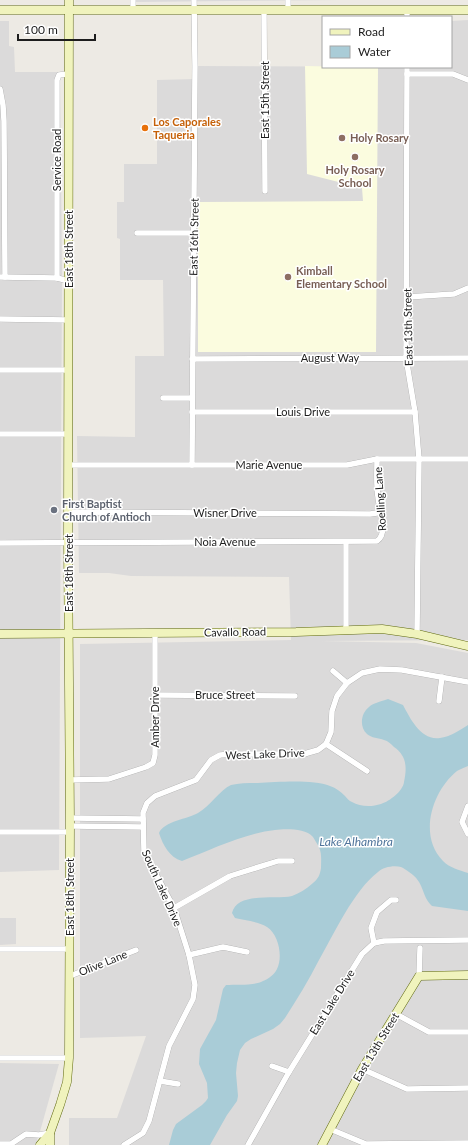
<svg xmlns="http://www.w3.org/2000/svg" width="468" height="1145" font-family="Lato,sans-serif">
<rect width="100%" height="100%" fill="#edeae4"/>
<!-- residential -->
<g fill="#dbdada">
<polygon points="133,0 340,0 133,2"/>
<polygon points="468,20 468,640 321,641 416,643 468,653 468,1145 69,1145 69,1118 117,1118 146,1036 80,1038 80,644 291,640 289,577 131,576 109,573 79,573 77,436 135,437 135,356 164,356 163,280 120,280 120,239 117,238 117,202 124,202 124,164 157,164 157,80 195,79 195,66 451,67 451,21"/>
<polygon points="0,21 9,21 9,46 14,47 15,72 60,72 62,275 59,870 0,872"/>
<polygon points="0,918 16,918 16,944 0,945"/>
<polygon points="0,1063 59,1064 39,1135 35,1145 0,1145"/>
</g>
<!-- education -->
<polygon fill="#fbfcdf" points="305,66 378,67 376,352 198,352 198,202 363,201 362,188 307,174"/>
<!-- water -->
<path fill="#a9ccd7" d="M388 699 403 705C410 718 421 741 440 738 450 737 460 730 468 725V766C464 768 460 769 457 771 432 791 418 836 443 861 450 868 459 870 468 873V911L432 906C421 896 425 882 409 872 406 870 404 868 401 867 394 865 383 867 378 872 354 890 334 934 319 960 309 980 297 999 285 1018L280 1024 273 1029 251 1039 245 1043 240 1050 237 1063 236 1073 238 1096 237 1101 227 1115 210 1145H169L173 1130 176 1124 202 1105 206 1101 208 1098 207 1083 199 1064 200 1049 216 1020 223 989 226 985C236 984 254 986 263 981 268 979 274 975 277 969 283 957 279 935 267 927 260 922 244 920 235 918L232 913C237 891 276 900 292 896 300 893 306 889 313 883 318 879 320 875 321 868 321 861 322 854 319 847 317 844 315 840 313 837 305 828 285 829 275 830 245 833 210 850 182 861 169 857 163 845 159 833 164 821 188 819 198 813 210 806 220 790 231 785 239 783 249 783 258 783 277 782 313 779 330 786 336 788 341 792 345 796 347 798 349 801 352 802 360 807 372 807 381 804 390 801 403 791 404 782 407 768 407 756 394 747 391 744 388 741 384 740 379 738 371 738 367 734 359 727 361 713 369 707 373 703 383 701 388 699Z"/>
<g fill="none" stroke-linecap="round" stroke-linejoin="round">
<!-- street casing -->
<g stroke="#a1a1a1" stroke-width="6">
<g id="street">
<polyline points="133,0 133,10"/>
<polyline points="288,0 288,10"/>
<polyline points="264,10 265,191"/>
<polyline points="407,17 407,11"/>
<polyline points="407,67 406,358 415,412 419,459 417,634"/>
<polyline points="407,74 453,74 468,80"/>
<polyline points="0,89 3,105 4,121 5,277"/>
<polyline points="137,233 194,233"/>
<polyline points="0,277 57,278 69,281"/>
<polyline points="57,278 57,80 59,75 68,74"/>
<polyline points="407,297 454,294 468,288"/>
<polyline points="0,319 69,320"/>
<polyline points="192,359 468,358"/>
<polyline points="0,370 69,370"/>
<polyline points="163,398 192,398"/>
<polyline points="192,412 415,412"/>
<polyline points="0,434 69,434"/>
<polyline points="69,465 347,465 377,459 468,459"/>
<polyline points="192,465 195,66 194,0"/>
<polyline points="68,512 370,514 377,513 381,511"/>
<polyline points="346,542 346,630"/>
<path d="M0 543 377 541C389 533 379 509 378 497 376 485 377 472 377 459"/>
<polyline points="333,671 347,683"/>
<polyline points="155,695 295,696"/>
<polyline points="439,701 442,677"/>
<polyline points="326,744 367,771"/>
<polyline points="69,780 109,779 146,767 153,763 155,755 155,633"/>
<polyline points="468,806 462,822 468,834"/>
<polyline points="70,818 143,819"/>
<polyline points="70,826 143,827"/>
<polyline points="0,832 70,832"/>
<polyline points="174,908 230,876 278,861 292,861"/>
<polyline points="374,943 371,928 377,912 391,900 396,900"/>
<polyline points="0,949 70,949"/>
<polyline points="189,955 223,947 247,952"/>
<polyline points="70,976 136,950"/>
<polyline points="419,976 420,948"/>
<polyline points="396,1014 429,1032 468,1032"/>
<polyline points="0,1058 69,1058"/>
<polyline points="272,1066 289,1072"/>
<polyline points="362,1069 407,1089 468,1088"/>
<polyline points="160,1081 178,1084"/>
<polyline points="330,1129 366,1144 468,1143"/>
<polyline points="0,1144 11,1144 26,1134 39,1135 50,1133"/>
<polyline points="124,1145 143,1133 149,1121 169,1046 193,999 195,985 189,955 174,908 144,852 143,813 147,803 155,796 196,780 211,760 220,755 232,754 304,754 318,750 326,744 331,732 332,711 337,696 347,683 362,673 380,669 402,670 468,682"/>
<polyline points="248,1145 289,1072 362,954 374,943 384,941 468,940"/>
</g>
</g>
<!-- secondary casing -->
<g stroke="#5f690f" stroke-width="9">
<g id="secondary">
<polyline points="0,10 468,10"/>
<polyline points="0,634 296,632 382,629 417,634 468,646"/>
<polyline points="40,1145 50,1133"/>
<polyline points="50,1145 50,1133 60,1105 67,1082 69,1058 70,823 68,542 69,0"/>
<polyline points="322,1145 362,1069 419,976 468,975"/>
</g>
</g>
<!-- street -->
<use href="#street" stroke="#fff" stroke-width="5.5"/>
<!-- secondary -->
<use href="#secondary" stroke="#f0f3bd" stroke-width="8"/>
</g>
<!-- markers -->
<circle fill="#e8710a" stroke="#fff" stroke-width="1.5" cx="145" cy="128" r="4"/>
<g fill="#8d6e63" stroke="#fff" stroke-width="1.5">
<circle cx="342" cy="138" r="4"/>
<circle cx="355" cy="157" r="4"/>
<circle cx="288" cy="277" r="4"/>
</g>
<circle fill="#6b7280" stroke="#fff" stroke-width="1.5" cx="54" cy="510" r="4"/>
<g text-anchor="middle" stroke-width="3" stroke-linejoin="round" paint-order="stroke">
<!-- street labels -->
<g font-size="11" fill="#1d1d1d" stroke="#fff">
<text transform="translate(265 100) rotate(-90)" y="4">East 15th Street</text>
<text transform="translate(57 160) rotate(-90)" y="4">Service Road</text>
<text transform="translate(194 237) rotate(-89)" y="4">East 16th Street</text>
<text transform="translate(69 249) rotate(-90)" y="4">East 18th Street</text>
<text transform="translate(408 327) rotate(-91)" y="4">East 13th Street</text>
<text x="330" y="362">August Way</text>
<text x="303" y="416">Louis Drive</text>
<text x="269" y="469">Marie Avenue</text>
<text transform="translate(380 499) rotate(-94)" y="4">Roelling Lane</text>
<text x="225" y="517">Wisner Drive</text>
<text x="225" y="546">Noia Avenue</text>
<text transform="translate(69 573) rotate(-90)" y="4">East 18th Street</text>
<text transform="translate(235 632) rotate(-1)" y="4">Cavallo Road</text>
<text x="225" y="699">Bruce Street</text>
<text transform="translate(155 717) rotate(-90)" y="4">Amber Drive</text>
<text transform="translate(265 754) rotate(-2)" y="4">West Lake Drive</text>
<text transform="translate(162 888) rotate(66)" y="4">South Lake Drive</text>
<text transform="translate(70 897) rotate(-90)" y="4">East 18th Street</text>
<text transform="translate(103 963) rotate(-22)" y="4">Olive Lane</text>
<text transform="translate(332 1002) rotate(-58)" y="4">East Lake Drive</text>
<text transform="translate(376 1047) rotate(-59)" y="4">East 13th Street</text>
</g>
<!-- food labels -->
<g font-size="11" font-weight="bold" fill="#c56008" stroke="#fff" text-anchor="start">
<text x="153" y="126">Los Caporales<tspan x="153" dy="13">Taqueria</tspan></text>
</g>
<!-- education labels -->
<g font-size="11" font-weight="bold" fill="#785e54" stroke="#fff" text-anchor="start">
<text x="350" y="142">Holy Rosary</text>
<text x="355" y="174" text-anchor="middle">Holy Rosary<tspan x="355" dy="13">School</tspan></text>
<text x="296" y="275">Kimball<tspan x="296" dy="13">Elementary School</tspan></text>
</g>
<!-- worship labels -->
<g font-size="11" font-weight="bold" fill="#5b616d" stroke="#fff" text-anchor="start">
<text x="62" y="508">First Baptist<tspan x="62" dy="13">Church of Antioch</tspan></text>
</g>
<!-- water labels -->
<g font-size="12" font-style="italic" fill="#50759c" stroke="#fff">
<text x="356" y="846">Lake Alhambra</text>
</g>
</g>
<!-- legend -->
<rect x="322" y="16" width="130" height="52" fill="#ffffff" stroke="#a5a5a5"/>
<rect x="330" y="29" width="20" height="6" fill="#f0f3bd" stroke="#a5a5a5"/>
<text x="358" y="36" font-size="12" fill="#1d1d1d">Road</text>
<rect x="330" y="46" width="20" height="12" fill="#a9ccd7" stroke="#a5a5a5"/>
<text x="358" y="56" font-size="12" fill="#1d1d1d">Water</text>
<!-- scale -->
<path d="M18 34v6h77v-6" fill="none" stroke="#1d1d1d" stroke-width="2"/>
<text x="24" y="34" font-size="12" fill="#1d1d1d" stroke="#ffffff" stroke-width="3" paint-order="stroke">100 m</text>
</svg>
